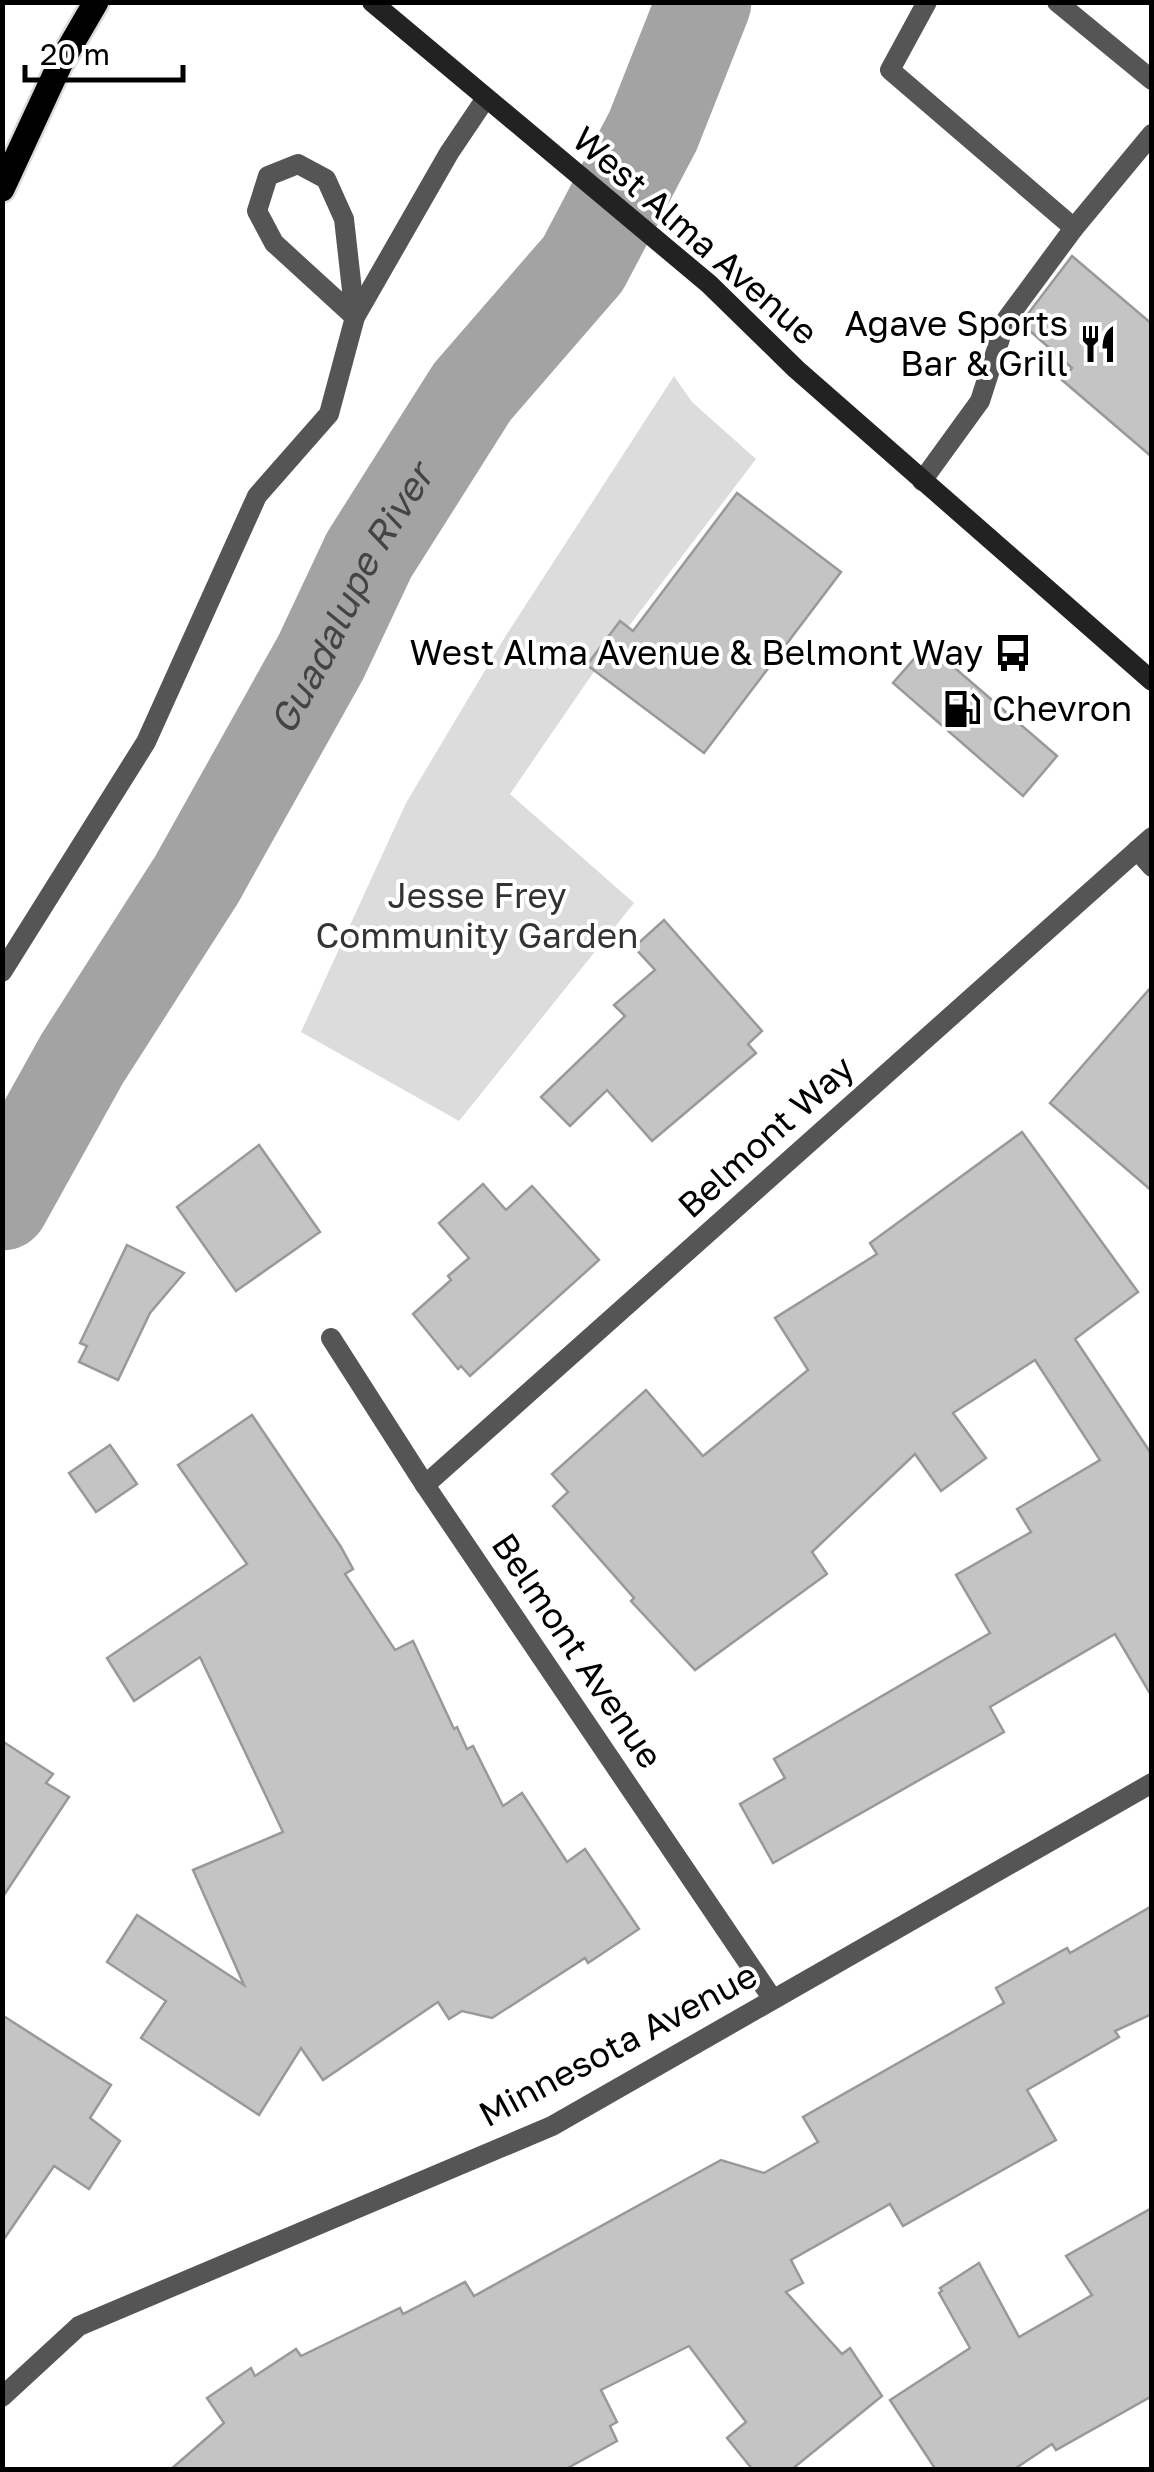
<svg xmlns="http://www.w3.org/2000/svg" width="1154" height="2472" font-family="'Golos Text',sans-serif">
<rect width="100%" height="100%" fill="#fff"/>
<!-- green -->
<polygon fill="#dcdcdc" points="674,376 692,402 756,459 591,676 510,794 634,903 459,1121 301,1032 406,803 505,637"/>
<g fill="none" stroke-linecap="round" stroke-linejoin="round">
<!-- river -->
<path stroke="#a3a3a3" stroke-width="95" id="s1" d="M2 1203 82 1059 197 879 321 657 369 555 472 392 583 264 653 131 704 2"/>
</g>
<!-- building -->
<g fill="#c4c4c4" stroke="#999" stroke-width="2.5">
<polygon points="1072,256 1152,324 1152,457 1062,380 1072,368 1021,323"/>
<polygon points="737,493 841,572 704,753 587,665 620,621 633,631"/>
<polygon points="927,644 1057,756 1023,796 893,683"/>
<polygon points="664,920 762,1031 748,1044 756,1053 652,1141 607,1090 570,1126 541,1097 625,1016 614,1005 655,970 634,947"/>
<polygon points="1152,986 1152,1191 1050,1103"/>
<polygon points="1022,1132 1138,1292 1075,1339 1152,1455 1152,1697 1115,1634 990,1707 1004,1732 773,1863 740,1804 785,1778 774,1759 990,1633 956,1575 1031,1532 1017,1509 1100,1460 1035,1360 953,1413 986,1458 941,1491 915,1454 812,1552 827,1574 695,1670 631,1601 634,1598 553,1506 568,1492 552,1474 646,1390 703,1456 808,1370 775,1318 877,1254 870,1243"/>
<polygon points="259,1145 320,1232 236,1291 177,1207"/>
<polygon points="483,1184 506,1210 532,1186 599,1260 470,1376 461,1366 458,1369 413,1314 451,1280 448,1276 469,1258 439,1223"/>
<polygon points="127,1245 184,1273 150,1313 118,1380 79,1362 87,1346 80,1343"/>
<polygon points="252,1415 341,1547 353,1569 345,1574 395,1650 413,1641 454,1729 457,1727 467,1749 473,1746 503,1806 522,1793 567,1862 585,1849 639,1929 588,1963 585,1958 492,2018 462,2011 449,2019 438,2002 323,2080 301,2048 259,2115 141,2038 166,2001 107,1962 137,1915 244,1985 193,1870 283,1832 200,1657 134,1701 107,1658 247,1564 178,1465"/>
<polygon points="110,1445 137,1484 96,1512 69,1473"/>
<polygon points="2,1741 53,1774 46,1783 69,1797 2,1898"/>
<polygon points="1152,1906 1152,2014 1115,2031 1119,2037 1027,2090 1056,2140 903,2226 890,2204 791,2260 803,2283 786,2292 842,2354 850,2348 882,2396 791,2470 753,2470 727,2438 746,2422 689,2346 601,2390 617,2422 610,2426 617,2441 564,2470 170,2470 224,2423 207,2398 251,2368 255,2376 296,2349 301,2356 400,2308 403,2314 465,2282 474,2296 721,2160 764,2173 818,2142 803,2117 1004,2003 996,1988 1067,1948 1070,1953"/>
<polygon points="2,2015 111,2085 90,2118 120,2141 89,2189 54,2166 2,2242"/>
<polygon points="1152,2208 1152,2396 1056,2450 1052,2444 1013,2470 936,2470 890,2400 970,2348 939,2293 942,2291 940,2288 979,2263 1019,2337 1092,2295 1066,2256"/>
</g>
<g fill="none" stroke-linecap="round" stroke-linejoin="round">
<!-- primary casing -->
<g stroke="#dbdbdb" stroke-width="30">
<polyline id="primary" points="2,189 60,64 96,2"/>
</g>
<!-- service -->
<g stroke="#555" stroke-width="20">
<polyline points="927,2 890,70 1074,228"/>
<polyline points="1057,2 1152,80"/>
<polygon points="298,164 326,179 344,219 355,317 274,243 257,211 268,176"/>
<polyline points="922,481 980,401 1006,320 1074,228 1152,134"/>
<polyline points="1137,850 1152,867"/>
<polyline points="2,972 146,742 257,496 329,414 355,317 449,153 486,98"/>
</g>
<!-- minor -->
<g stroke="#555" stroke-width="20">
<polyline points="331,1338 425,1485 772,1998"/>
<polyline points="425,1485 1152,837"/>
<polyline points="2,2397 79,2326 552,2126 1152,1783"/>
</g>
<!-- secondary -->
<polyline stroke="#222" stroke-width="20" points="372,2 709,284 796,369 1152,681"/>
<!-- primary -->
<use href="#primary" stroke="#000" stroke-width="25"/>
</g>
<!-- icons -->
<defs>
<g id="restaurant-bare" transform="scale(3)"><path d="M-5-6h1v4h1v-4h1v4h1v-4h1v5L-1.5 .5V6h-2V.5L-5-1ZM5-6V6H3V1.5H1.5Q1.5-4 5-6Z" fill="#000" stroke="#fff" stroke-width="2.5" paint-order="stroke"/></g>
<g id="bus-bare" transform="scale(3)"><path d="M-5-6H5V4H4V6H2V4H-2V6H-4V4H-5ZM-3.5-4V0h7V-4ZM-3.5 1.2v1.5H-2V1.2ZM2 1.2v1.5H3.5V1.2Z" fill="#000" stroke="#fff" stroke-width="2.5" paint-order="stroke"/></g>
<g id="fuel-bare" transform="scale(3)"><path d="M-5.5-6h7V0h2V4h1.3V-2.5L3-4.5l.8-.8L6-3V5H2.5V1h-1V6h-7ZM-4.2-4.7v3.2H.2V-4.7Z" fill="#000" stroke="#fff" stroke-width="2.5" paint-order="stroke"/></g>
</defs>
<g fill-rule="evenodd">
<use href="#restaurant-bare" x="1098" y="344"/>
<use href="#bus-bare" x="1013" y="653"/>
<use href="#fuel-bare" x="962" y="709"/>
</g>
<g text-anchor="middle" stroke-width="8" stroke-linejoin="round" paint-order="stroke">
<!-- street labels -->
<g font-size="35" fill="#000" stroke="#fff">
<text transform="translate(695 236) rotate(41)" y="12">West Alma Avenue</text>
<text transform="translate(766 1137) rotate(-42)" y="12">Belmont Way</text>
<text transform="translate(577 1651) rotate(56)" y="12">Belmont Avenue</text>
<text transform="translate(618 2045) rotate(-28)" y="12">Minnesota Avenue</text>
</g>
<!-- poi labels -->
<g font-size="35" fill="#000" stroke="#fff" text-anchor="end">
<text x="1068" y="336">Agave Sports<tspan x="1068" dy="40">Bar &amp; Grill</tspan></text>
<text x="983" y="665">West Alma Avenue &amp; Belmont Way</text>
<text x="992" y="721" text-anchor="start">Chevron</text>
</g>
<!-- park labels -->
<g font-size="35" fill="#333" stroke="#fff">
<text x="477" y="908">Jesse Frey<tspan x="477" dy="40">Community Garden</tspan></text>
</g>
<!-- water labels -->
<g font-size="38" font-style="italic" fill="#444" stroke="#fff">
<text dy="13" stroke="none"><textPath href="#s1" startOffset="698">Guadalupe River</textPath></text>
</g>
</g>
<!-- border -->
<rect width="1154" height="2472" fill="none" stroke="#000000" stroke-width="10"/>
<!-- scale -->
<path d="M25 65v15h158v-15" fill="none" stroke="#000000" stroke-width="5"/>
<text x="40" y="65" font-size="30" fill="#000000" stroke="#ffffff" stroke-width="8" paint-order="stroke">20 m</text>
</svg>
